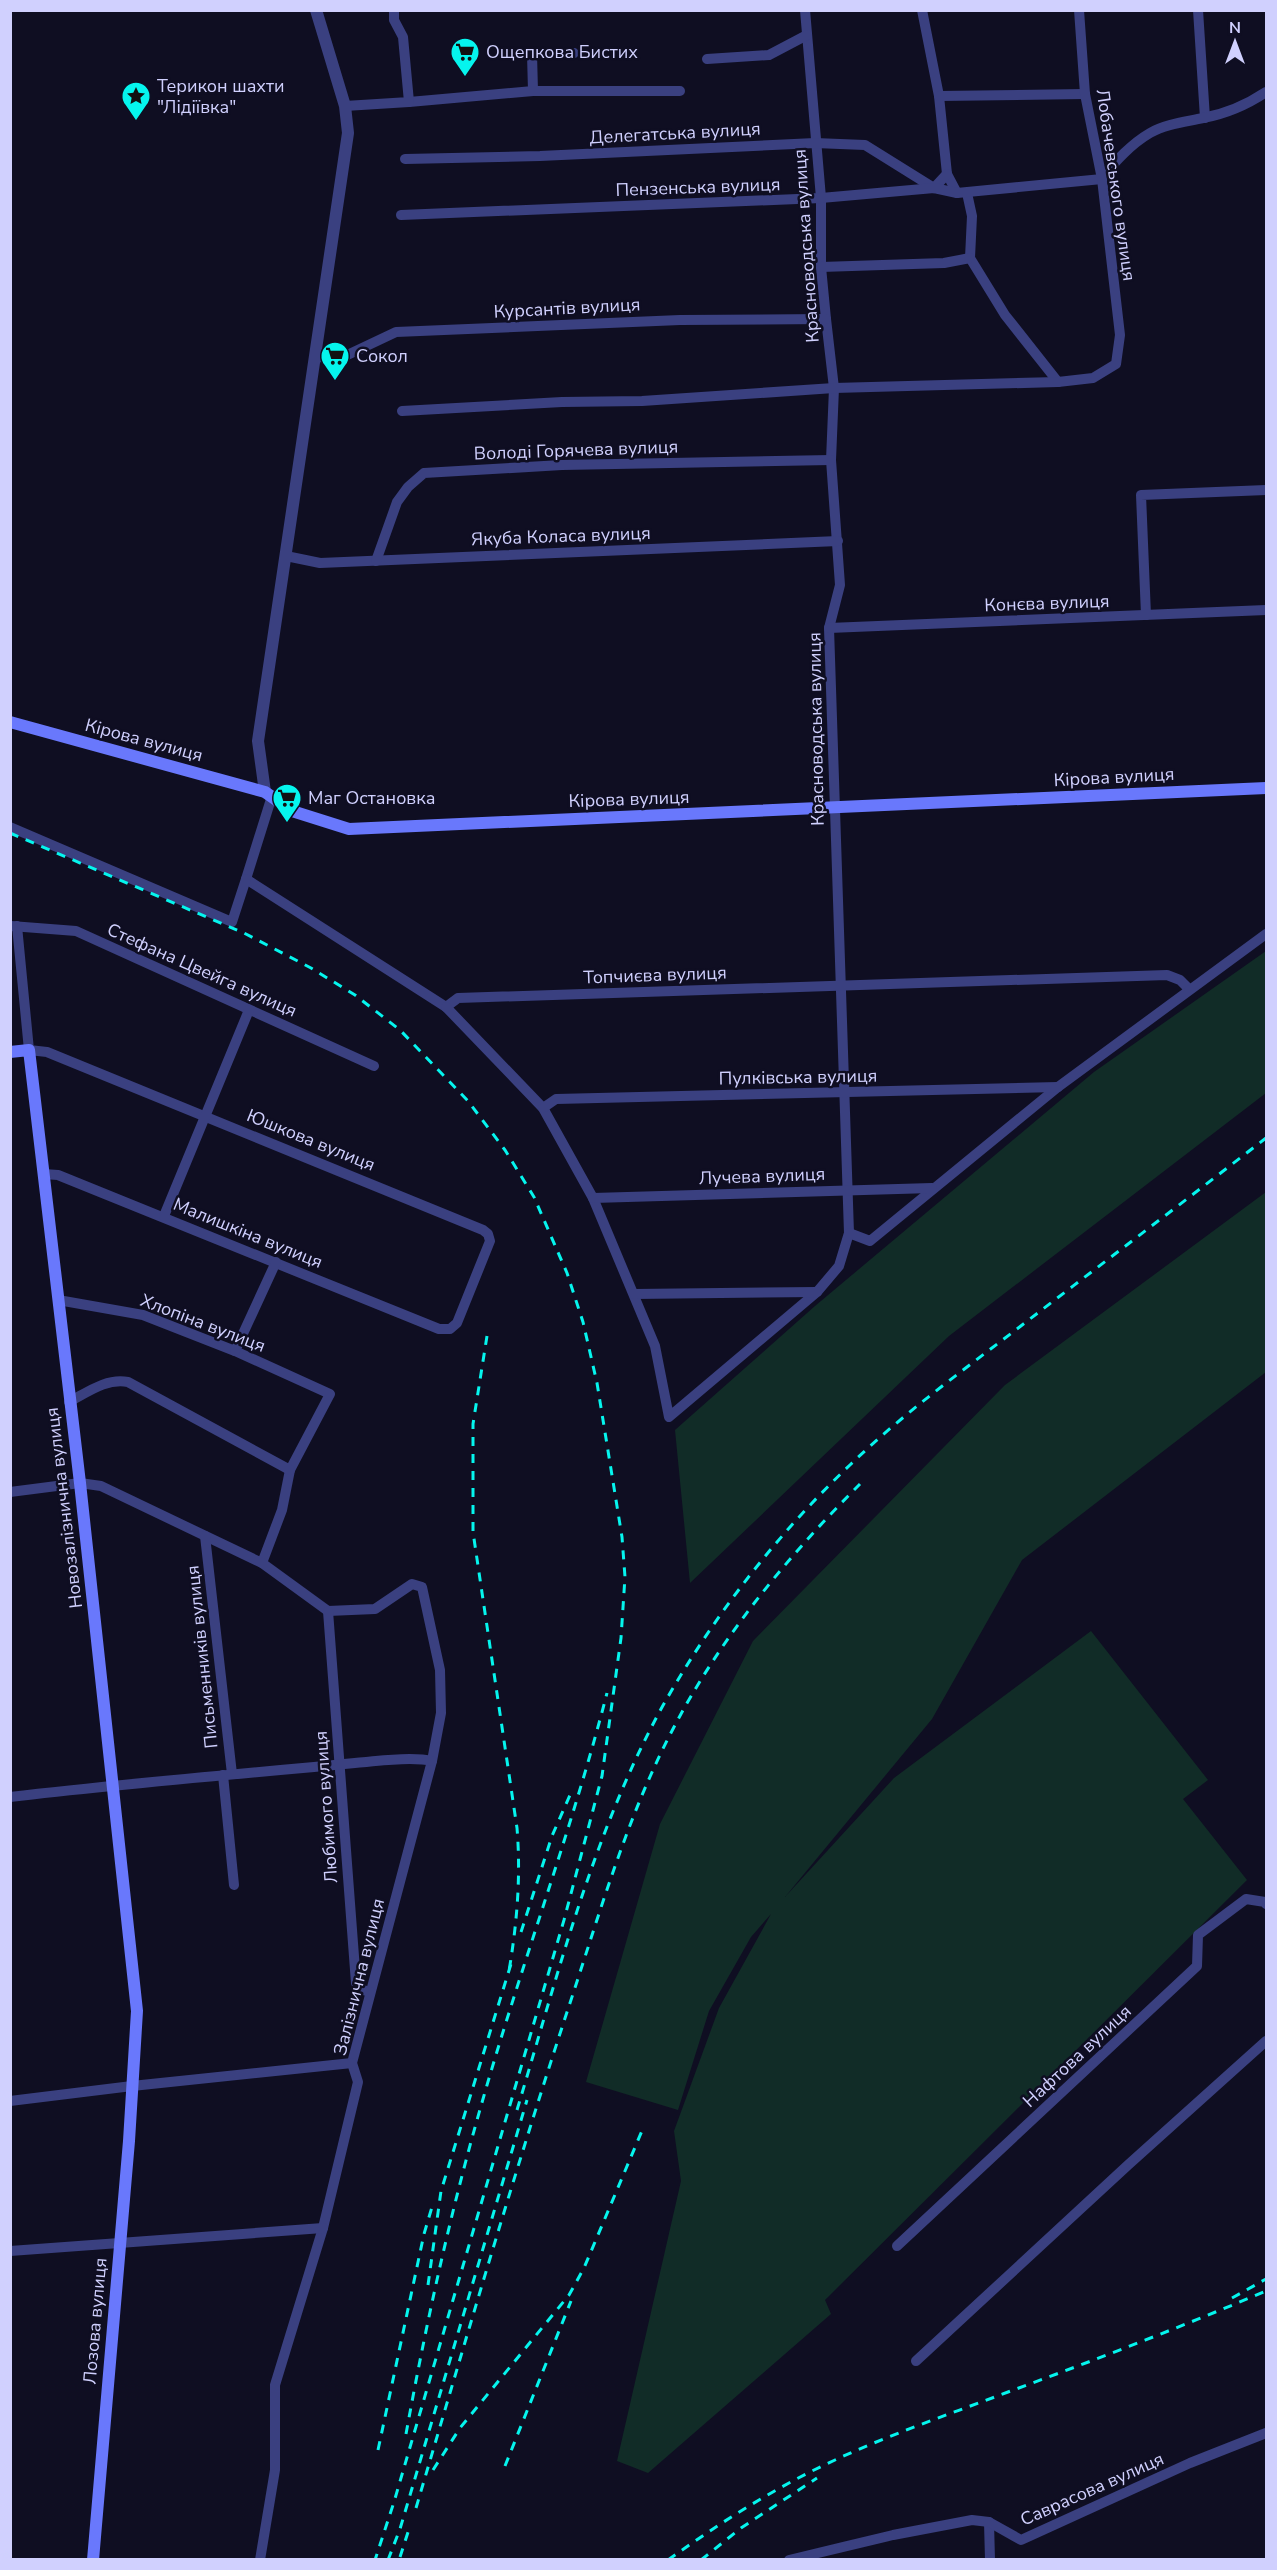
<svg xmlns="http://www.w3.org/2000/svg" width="1277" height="2570" font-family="'Nunito Sans',sans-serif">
<rect width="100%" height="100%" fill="#0f0e22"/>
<!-- green -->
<g fill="#112c27">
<polygon points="1266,951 1266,1093 949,1336 690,1583 675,1430 815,1306 1094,1072"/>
<polygon points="1266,1192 1266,1372 1022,1560 932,1719 785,1897 894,1778 1091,1631 1208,1780 1183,1799 1247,1880 825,2300 831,2314 648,2473 617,2461 681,2181 674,2131 719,2008 771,1914 751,1937 709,2011 678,2110 586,2082 660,1824 753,1641 1005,1385"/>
</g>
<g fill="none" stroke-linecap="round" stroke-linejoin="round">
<!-- minor -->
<g stroke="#3a4080" stroke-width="10">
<polyline points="805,10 821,198 821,267 826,319 834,388 831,460 840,585 829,628 849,1233"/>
<polyline points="922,10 939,96 947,174 957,193"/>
<polyline points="1198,10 1205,118"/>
<polyline points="707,59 769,55 807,35"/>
<polyline points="533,91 532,54 574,53"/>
<polyline points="939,96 1085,94"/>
<polyline points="409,102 533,91 680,91"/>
<polyline points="345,106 409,102 403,37 394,20 394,10"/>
<polyline points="405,159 540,156 815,143 865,145 934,188 947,174"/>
<path d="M1102 177C1116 161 1131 144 1150 133 1166 124 1185 122 1203 118 1225 114 1248 104 1266 92"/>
<polyline points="967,193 972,216 970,258 1005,315 1058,382"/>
<polyline points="401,215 821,198 934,188 957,193 1102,179"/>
<polyline points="821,267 944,263 970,258"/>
<polyline points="316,357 341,358 396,332 680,320 826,319"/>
<polyline points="402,411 562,402 642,401 834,388 1058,382 1093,378 1116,364 1120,335 1102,179 1085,94 1079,10"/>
<polyline points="286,556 320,563 838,541"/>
<polyline points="376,561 397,502 408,487 424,473 562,465 831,460"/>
<polyline points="1146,615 1141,495 1266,490"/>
<polyline points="829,628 1266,610"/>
<polyline points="272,796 246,879 446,1007 458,998 1167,975 1180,980 1189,989"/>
<polyline points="10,827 232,922 246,879"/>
<polyline points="11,926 76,931 374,1066"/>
<polyline points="17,926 29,1050 47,1052 483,1230 488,1234 490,1241 457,1323 450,1329 439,1329 58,1175 44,1174"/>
<polyline points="446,1007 543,1108 593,1198 655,1346 669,1417 817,1292 839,1266 849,1233 870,1241 1058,1087 1266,934"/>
<polyline points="543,1108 556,1099 1058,1087"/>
<polyline points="593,1198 932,1188"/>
<polyline points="164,1216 249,1010"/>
<polyline points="634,1294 817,1292"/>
<polyline points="58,1300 143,1315 235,1351 330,1394 290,1470 282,1510 262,1563"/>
<polyline points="235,1351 276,1262"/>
<path d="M69 1402C88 1392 106 1378 128 1382L290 1470"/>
<polyline points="10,1492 80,1483 101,1486 262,1563 328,1611 375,1609 412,1584 422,1587 440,1670 441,1713 432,1761 352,2063 358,2082 323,2228 275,2385 275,2470 260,2560"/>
<polyline points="205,1536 232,1774"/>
<polyline points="328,1611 356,1983 360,1989 370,1992"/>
<polyline points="223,1775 234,1885"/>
<path d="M10 1797C112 1785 213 1776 314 1767 344 1765 406 1755 432 1761"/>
<polyline points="10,2101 132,2086 352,2063"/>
<polyline points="897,2246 1197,1966 1198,1935 1246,1899 1265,1902 1266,1904"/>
<polyline points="10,2251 323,2228"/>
<polyline points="916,2361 1128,2165 1266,2041"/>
<polyline points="989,2522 990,2560"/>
<polyline points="789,2560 893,2535 972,2520 989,2522 1021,2540 1190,2463 1266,2433"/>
</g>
<!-- tertiary -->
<polyline stroke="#3a4080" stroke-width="12" points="265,792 258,741 348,133 345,106 316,10"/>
<!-- secondary -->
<g stroke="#6978fc" stroke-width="12">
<polyline points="10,722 265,792 292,811 349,829 1266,788"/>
<polyline points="10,1052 29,1050 80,1483 137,2011 129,2141 93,2560"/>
</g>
<!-- rail -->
<g stroke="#05f5ee" stroke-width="3" stroke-dasharray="9 8" stroke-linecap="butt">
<polyline points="10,833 244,933 311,968 355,995 400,1030 468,1101 505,1150 534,1197 567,1273 583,1322 597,1383 622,1537 625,1577 621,1638 602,1776 564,1920 394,2502 375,2560"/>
<path d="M487 1336 473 1424V1532L517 1828C521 1877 517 1923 509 1971"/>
<polyline points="521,1932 552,1836 570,1795"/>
<path d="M517 2110C558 1974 593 1834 661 1709 712 1618 776 1535 851 1464 909 1408 976 1361 1039 1312 1115 1254 1191 1196 1266 1138"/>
<polyline points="428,2285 441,2191 511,1964"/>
<polyline points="1232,2298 1266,2279"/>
<path d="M406 2434C426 2324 450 2214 481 2106 520 1968 571 1833 607 1693"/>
<polyline points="378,2450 424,2234 432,2207"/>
<polyline points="505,2466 571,2301"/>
<polyline points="433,2470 460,2428 569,2295 584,2268 644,2126"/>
<path d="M416 2508C466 2339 515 2170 570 2003 601 1909 628 1814 674 1727 721 1637 788 1556 860 1484"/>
<polyline points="400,2557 410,2526"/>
<polyline points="388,2560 400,2529 527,2100"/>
<path d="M668 2560C721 2522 776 2487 835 2460 891 2434 950 2414 1008 2392 1095 2360 1181 2327 1266 2291"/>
<polyline points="701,2560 741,2528 817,2478"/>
</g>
</g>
<!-- icons -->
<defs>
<g id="supermarket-pin" transform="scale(1.5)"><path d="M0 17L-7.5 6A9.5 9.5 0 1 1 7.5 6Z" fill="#05f5ee" stroke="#0f0e22"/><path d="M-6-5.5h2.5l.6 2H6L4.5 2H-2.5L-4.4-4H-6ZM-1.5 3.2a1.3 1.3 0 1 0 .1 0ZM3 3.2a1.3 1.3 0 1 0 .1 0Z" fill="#111"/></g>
<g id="sight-pin" transform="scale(1.5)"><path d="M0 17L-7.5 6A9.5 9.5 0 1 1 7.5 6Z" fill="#05f5ee" stroke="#0f0e22"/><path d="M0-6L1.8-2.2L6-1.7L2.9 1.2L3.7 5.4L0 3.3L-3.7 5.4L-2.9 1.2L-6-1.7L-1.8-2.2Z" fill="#111"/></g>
</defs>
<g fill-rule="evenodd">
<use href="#supermarket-pin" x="465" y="52"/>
<use href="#sight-pin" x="136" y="96"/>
<use href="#supermarket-pin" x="335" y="356"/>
<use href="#supermarket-pin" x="287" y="798"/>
</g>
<g text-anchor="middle" stroke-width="5" stroke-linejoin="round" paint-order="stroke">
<!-- poi labels -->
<g font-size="18" fill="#d0d0fe" stroke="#0f0e22" text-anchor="start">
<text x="486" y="58">Ощепкова Бистих</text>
<text x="157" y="92">Терикон шахти<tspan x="157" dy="21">"Лідіївка"</tspan></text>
<text x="356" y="362">Сокол</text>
<text x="308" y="804">Маг Остановка</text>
</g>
<!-- street labels -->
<g font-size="18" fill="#d0d0fe" stroke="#0f0e22">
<text transform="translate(675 133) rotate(-3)" y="6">Делегатська вулиця</text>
<text transform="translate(1116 185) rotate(82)" y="6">Лобачевського вулиця</text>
<text transform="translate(698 187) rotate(-2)" y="6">Пензенська вулиця</text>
<text transform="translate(806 246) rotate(-94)" y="6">Красноводська вулиця</text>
<text transform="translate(567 308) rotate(-3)" y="6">Курсантів вулиця</text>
<text transform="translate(576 450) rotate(-2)" y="6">Володі Горячева вулиця</text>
<text transform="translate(561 536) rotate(-2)" y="6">Якуба Коласа вулиця</text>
<text transform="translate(1047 603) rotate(-2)" y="6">Конєва вулиця</text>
<text transform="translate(816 729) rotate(-91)" y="6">Красноводська вулиця</text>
<text transform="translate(144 740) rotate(15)" y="6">Кірова вулиця</text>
<text transform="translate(1114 777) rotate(-3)" y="6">Кірова вулиця</text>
<text transform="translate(629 799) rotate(-2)" y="6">Кірова вулиця</text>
<text transform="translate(202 970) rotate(24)" y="6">Стефана Цвейга вулиця</text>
<text transform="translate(655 975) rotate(-2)" y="6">Топчиєва вулиця</text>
<text transform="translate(798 1077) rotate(-1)" y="6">Пулківська вулиця</text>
<text transform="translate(311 1140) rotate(22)" y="6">Юшкова вулиця</text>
<text transform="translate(762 1176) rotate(-2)" y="6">Лучева вулиця</text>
<text transform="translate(248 1233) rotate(22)" y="6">Малишкіна вулиця</text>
<text transform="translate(203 1323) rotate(21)" y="6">Хлопіна вулиця</text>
<text transform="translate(64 1508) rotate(-97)" y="6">Новозалізнична вулиця</text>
<text transform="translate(202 1657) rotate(-96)" y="6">Письменників вулиця</text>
<text transform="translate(326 1807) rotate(-94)" y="6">Любимого вулиця</text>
<text transform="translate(359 1977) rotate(-76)" y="6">Залізнична вулиця</text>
<text transform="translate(1077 2056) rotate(-43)" y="6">Нафтова вулиця</text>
<text transform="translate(95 2321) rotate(-85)" y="6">Лозова вулиця</text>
<text transform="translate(1092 2489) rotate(-24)" y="6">Саврасова вулиця</text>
</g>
</g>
<!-- border -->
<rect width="1277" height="2570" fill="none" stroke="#d0d0fe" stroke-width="24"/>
<!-- north arrow -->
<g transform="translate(1235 42)" stroke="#0f0e22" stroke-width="4.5" paint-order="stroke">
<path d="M0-4.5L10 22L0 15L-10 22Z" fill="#d0d0fe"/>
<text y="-9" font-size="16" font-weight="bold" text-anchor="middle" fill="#d0d0fe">N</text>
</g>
</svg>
